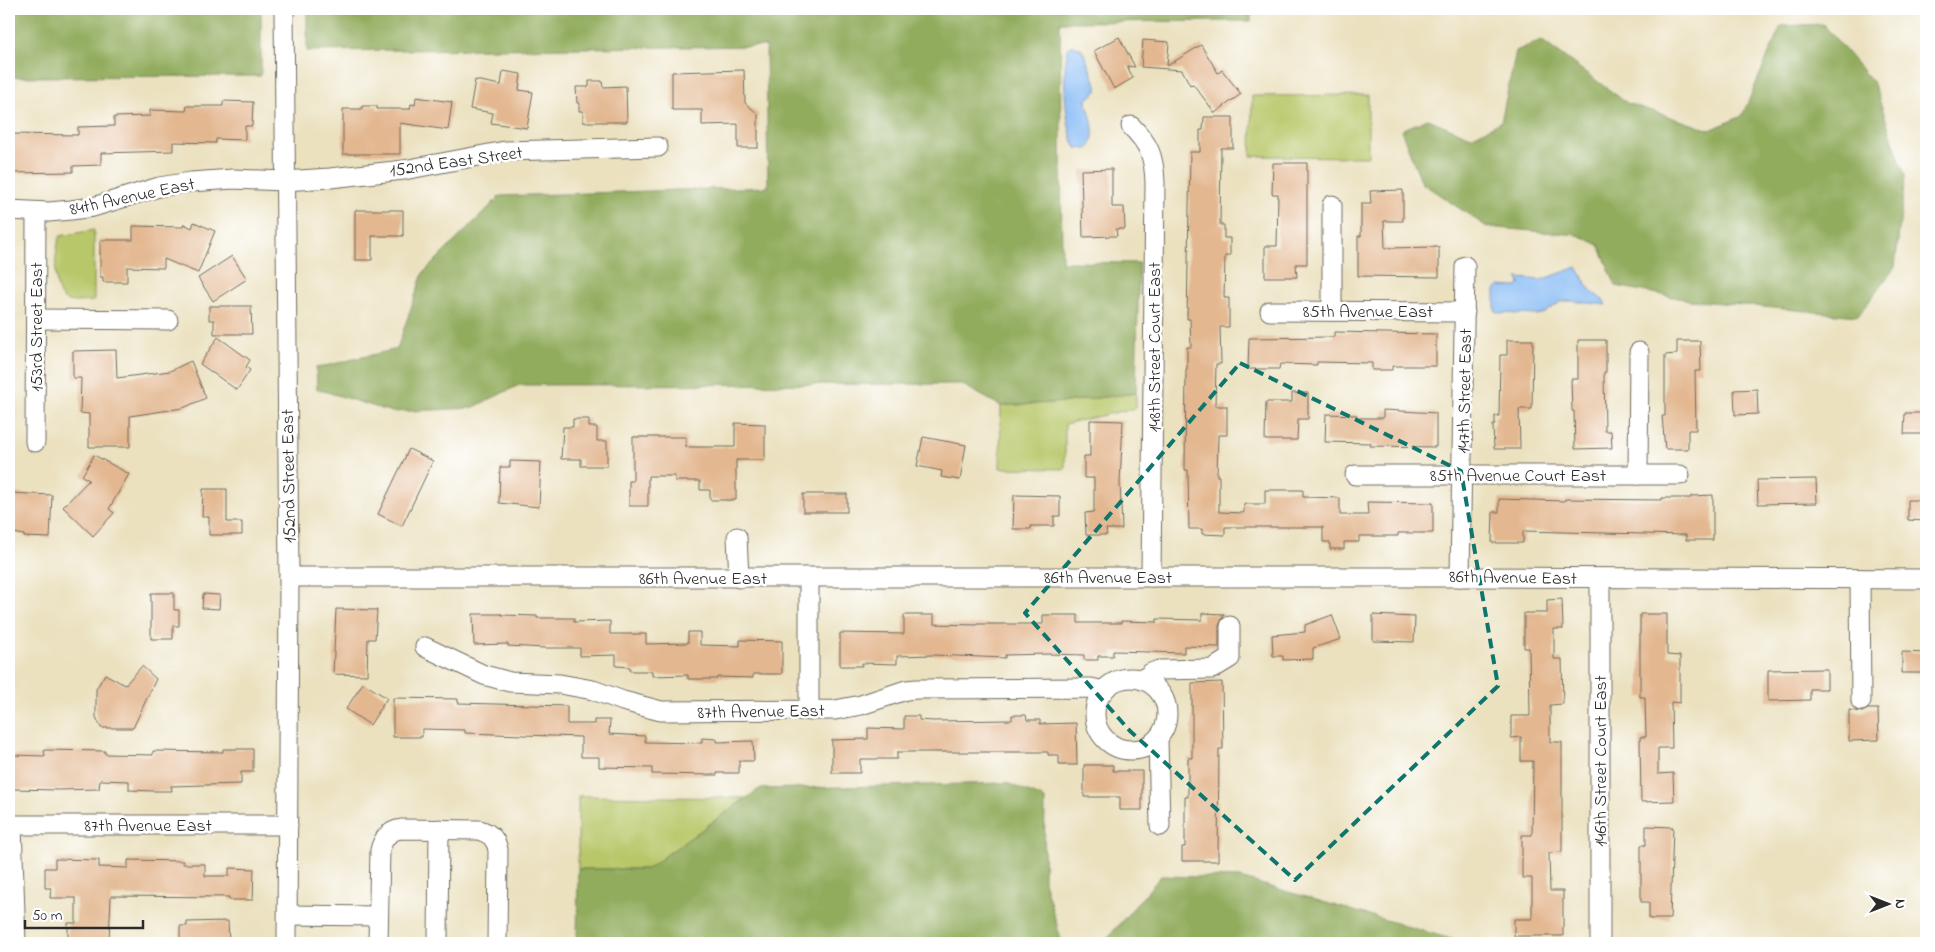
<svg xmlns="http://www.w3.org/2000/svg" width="1935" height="952" font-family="'Indie Flower',sans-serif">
<rect width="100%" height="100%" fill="#fff"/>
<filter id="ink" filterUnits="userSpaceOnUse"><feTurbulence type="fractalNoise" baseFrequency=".02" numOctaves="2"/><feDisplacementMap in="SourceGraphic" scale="10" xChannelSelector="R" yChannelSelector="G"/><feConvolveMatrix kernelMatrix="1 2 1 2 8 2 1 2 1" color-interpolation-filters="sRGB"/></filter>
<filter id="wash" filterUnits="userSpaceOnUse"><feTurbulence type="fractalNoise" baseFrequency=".0096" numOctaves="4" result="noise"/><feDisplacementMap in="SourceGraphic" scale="20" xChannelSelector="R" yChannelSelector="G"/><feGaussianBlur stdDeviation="1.12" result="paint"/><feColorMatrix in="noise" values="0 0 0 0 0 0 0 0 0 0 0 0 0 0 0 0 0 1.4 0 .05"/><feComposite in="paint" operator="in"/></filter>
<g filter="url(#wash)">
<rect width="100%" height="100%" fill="#ebe1bf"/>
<!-- green -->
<g fill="#b8c769" stroke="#72794a">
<polygon points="1368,95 1368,157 1251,156 1252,96"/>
<path d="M94 230V301C85 301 71 304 64 299 52 292 55 247 60 236Z"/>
<polygon points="1136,393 1136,408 1065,424 1065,469 1000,468 1001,406 1066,402"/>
<polygon points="578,796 746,798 647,869 578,869"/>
</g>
<!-- forest -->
<g fill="#92ac5d" stroke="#5e6c44">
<polygon points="9,9 261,9 261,76 9,77"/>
<polygon points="307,9 1251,9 1251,21 1060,22 1062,262 1139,263 1136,393 1066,402 1001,406 961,384 519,385 472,408 392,412 317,389 316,368 397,349 423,273 500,196 768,187 766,46 307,51"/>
<polygon points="1823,24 1874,84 1905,176 1895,267 1858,316 1689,300 1616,286 1599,245 1578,235 1487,227 1422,183 1401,130 1428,119 1471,137 1501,122 1516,51 1541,40 1627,103 1710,130 1742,116 1781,26"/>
<polygon points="1007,783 1045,799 1044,881 1062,943 577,943 578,869 647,869 759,789"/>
<polygon points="1161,876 1240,878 1465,943 1103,943"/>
</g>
<!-- water -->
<g fill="#87bbf5" stroke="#597390">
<path d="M1073 45 1082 49 1097 86V91L1086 100C1090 115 1099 135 1088 149L1076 148C1065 131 1061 65 1069 47Z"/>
<polygon points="1577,267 1591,291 1604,301 1606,305 1570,301 1560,302 1545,313 1537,315 1499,313 1495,310 1495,290 1499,286 1517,287 1520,284 1518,278 1541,280"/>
</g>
<g id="blocks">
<!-- building -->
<g fill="#e3b790">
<polygon points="1119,37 1135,67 1127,66 1133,78 1114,89 1094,51"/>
<polygon points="1143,40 1169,42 1167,66 1201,45 1218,73 1222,70 1241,94 1215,113 1193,84 1190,85 1182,70 1141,67"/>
<polygon points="744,70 745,103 758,114 758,148 738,148 738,124 702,125 702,110 672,110 672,72"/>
<polygon points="503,71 521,74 519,90 533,92 527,128 491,123 493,113 470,109 475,80 501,85"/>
<polygon points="589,81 602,81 603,87 626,86 627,122 583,122 583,111 579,111 579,103 577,103 576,87 589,87"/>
<polygon points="416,97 452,102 448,130 400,123 400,154 343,154 343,109 362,109 362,106 377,106 377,109 410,109 411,104 415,105"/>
<polygon points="223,101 253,102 252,126 245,126 245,140 216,139 216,143 173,142 173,151 101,153 101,165 73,166 73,172 9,173 9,134 78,135 78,127 114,126 114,117 150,116 150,110 186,111 187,106 223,106"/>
<polygon points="1204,117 1233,117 1233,148 1221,148 1220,225 1224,225 1224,238 1230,238 1230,256 1225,256 1224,298 1229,298 1229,327 1220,327 1221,364 1216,364 1215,406 1227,406 1227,435 1218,435 1217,476 1219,476 1219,512 1244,513 1244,504 1265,504 1265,490 1303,490 1303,497 1340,498 1340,515 1368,515 1367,502 1433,503 1433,533 1398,533 1398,536 1359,536 1359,542 1344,542 1344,549 1330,549 1330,542 1323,542 1323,527 1225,527 1225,535 1202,534 1202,529 1189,529 1188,470 1185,470 1186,369 1187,369 1187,347 1191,347 1190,319 1187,319 1190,152 1200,152 1200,130 1203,130"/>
<polygon points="1273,163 1307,163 1307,264 1296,264 1297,277 1265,277 1265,246 1277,246 1278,194 1272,194"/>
<polygon points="1112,169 1112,207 1124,207 1125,229 1116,229 1117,236 1083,237 1081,170"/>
<polygon points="1403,190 1403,221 1384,221 1385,248 1439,247 1439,277 1358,276 1358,236 1361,236 1361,204 1371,204 1370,191"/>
<polygon points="355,210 403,210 403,236 372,236 372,260 355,260"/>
<polygon points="194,222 215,231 198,273 164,259 164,268 127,267 127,282 103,282 103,277 100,277 100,240 133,240 133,226 183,227 184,224 192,228"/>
<polygon points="232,256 247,279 213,301 198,278"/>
<polygon points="209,306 251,306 252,334 214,334 214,320 209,320"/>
<polygon points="1334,332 1436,334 1436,366 1392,366 1392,370 1372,370 1372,363 1317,362 1317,365 1280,364 1279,369 1248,369 1249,338 1334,337"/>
<polygon points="218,337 250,360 246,367 250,370 237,390 200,364"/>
<polygon points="1507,340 1533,340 1532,409 1519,409 1520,449 1494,449 1493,425 1495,425 1495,416 1499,416 1500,355 1507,355"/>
<polygon points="1578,340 1606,340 1606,372 1604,372 1605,431 1611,431 1612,448 1575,449 1574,411 1572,411 1571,379 1578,379"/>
<polygon points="1677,341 1700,341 1701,371 1695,371 1696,430 1688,430 1688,449 1665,449 1662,416 1665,416 1665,355 1677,354"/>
<polygon points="116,350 117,378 170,371 191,361 206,398 183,408 130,416 130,447 89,447 89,414 80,413 81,378 73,378 73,351"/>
<polygon points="1757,389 1758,414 1735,415 1734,390"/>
<polygon points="1292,393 1308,393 1308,419 1298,419 1297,440 1265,440 1266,402 1292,402"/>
<polygon points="1383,410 1436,413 1436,447 1370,446 1371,443 1325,442 1326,414 1357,415 1357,418 1383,418"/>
<polygon points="1905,413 1926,413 1926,434 1904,434"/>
<polygon points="573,419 589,419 589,427 597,427 597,441 607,441 607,466 581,466 581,459 561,459 563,427 573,427"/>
<polygon points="1090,420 1123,421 1120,482 1122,529 1106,529 1107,535 1086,535 1085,513 1094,512 1094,478 1084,478 1084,456 1090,456"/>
<polygon points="735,423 765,424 765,460 736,460 736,500 710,500 710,490 700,490 700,481 675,481 675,476 648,476 648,506 629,506 629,481 633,481 633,437 686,437 686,447 735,447"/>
<polygon points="923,437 966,445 960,480 941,477 942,471 917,466"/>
<polygon points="409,449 433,461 402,526 378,514"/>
<polygon points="94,455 129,474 109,509 114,513 93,536 63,507 89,480 82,476"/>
<polygon points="510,461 541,462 539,507 499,503 500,467 510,467"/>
<polygon points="1816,479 1817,503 1758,504 1757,480"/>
<polygon points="203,489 227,489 227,522 242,522 242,535 209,535 209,517 202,517"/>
<polygon points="9,493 52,495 50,538 24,537 24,535 9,532"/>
<rect x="803" y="494" width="44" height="18"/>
<polygon points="1014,495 1060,496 1060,516 1054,516 1054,526 1031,526 1031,529 1013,529"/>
<polygon points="1713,495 1713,540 1686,540 1686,535 1523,531 1523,543 1492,543 1493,512 1499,512 1499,499 1565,501 1565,499 1662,500 1662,498 1691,498 1691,496"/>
<polygon points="1908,500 1926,500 1926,521 1908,520"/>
<polygon points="151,593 174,593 174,610 179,610 179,626 173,626 173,639 151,639"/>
<polygon points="203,594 220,595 219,609 202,608"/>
<polygon points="1562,599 1563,629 1554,629 1554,659 1562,659 1563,704 1550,705 1550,742 1562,742 1562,852 1549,853 1550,891 1563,891 1563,936 1514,936 1514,919 1532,919 1532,878 1522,878 1522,835 1532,835 1533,761 1521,761 1521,737 1511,738 1511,716 1530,716 1529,648 1524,648 1524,613 1547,613 1547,600"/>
<polygon points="336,609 377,610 375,639 368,639 367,675 333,674"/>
<polygon points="1202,613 1224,614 1219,626 1219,647 1184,646 1184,653 1113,651 1113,656 1098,656 1098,660 1084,660 1084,655 1048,654 1005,655 1005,658 933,655 897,656 897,664 862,663 862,666 840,666 840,633 904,634 904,615 934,615 934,624 977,625 977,624 1043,624 1043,615 1078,615 1078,623 1121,623 1121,621 1157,622 1157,619 1202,620"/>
<polygon points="473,614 502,614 502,615 537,616 537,618 574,618 574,622 610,621 610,634 646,634 646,644 688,643 688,632 700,632 700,645 740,646 740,640 782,641 782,674 753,674 753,678 717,677 717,679 688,679 688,675 652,676 652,671 630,671 630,667 616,666 616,655 580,656 580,648 544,648 508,646 508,644 474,645"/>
<polygon points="1640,614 1667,614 1667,655 1680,656 1680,703 1671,702 1672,748 1658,748 1658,774 1673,773 1674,801 1641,802 1640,737 1646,737 1645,697 1640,697"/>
<polygon points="1332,615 1341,639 1313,648 1313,659 1283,660 1283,656 1273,656 1272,635 1305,632 1305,625"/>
<polygon points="1373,615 1415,617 1414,642 1373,641"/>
<polygon points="1902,652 1926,653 1926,673 1902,673"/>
<polygon points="142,666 156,679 133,728 101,728 96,717 96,689 105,674 125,685"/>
<polygon points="1827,669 1827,689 1810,689 1810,700 1768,701 1768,670"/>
<polygon points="1222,682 1223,749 1219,749 1218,861 1182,861 1182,847 1185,847 1185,797 1188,797 1188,758 1192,758 1192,683"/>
<polygon points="363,683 387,698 370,725 346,709"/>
<polygon points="393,698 458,699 458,703 567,706 567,724 594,724 594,720 610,720 609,734 645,736 645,742 702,743 702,738 717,739 717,742 753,741 754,761 739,761 739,773 717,773 717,775 652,774 652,768 599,767 599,757 581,757 581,737 465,733 465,730 422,729 422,737 393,737"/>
<polygon points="1868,709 1878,709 1879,740 1849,741 1849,710 1862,712"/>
<polygon points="1012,715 1026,715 1027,720 1040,720 1040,724 1076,723 1077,765 1059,765 1059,755 1048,755 1048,752 897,752 897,759 860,759 860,773 832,773 832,740 868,739 868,728 904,729 904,716 919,716 919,720 933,721 1012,720"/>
<polygon points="223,749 253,749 253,772 241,772 241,784 171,786 172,791 154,791 129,790 129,781 100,780 99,789 58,790 12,789 12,755 45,756 44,750 105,751 105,754 153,755 153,751 223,752"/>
<polygon points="1084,765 1113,765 1113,771 1142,771 1142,810 1120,810 1120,797 1084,797"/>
<polygon points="1646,826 1673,827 1670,919 1649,919 1649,902 1641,902 1641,845 1646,845"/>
<polygon points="55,859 99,860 99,867 128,868 128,860 183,861 183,864 205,864 205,876 229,876 229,868 254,869 253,900 229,900 229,897 111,896 109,942 68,941 68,923 76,923 76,898 50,898 51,888 45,888 45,868 55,868"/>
<polygon points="228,921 229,942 187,943 187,940 180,940 180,926 187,926 187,922"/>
</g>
</g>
</g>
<g filter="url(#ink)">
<use href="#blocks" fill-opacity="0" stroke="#6e6b5f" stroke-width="1"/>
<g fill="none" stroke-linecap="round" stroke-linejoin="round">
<!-- minor casing -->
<g stroke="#6e6b5f" stroke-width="21">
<g id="minor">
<polyline points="284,9 289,577 287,943"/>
<path d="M1131 126C1149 144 1154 156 1155 182L1151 577"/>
<polyline points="9,210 49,212 71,210 93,207 159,187 191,182 233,179 284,181 330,178 404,170 505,151 658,147"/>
<polyline points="1270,311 1465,312"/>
<polyline points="1332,311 1332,205"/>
<polyline points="36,319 168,320"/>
<polyline points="35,442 36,212"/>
<polyline points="1355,475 1680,475"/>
<polyline points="1638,475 1639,352"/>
<polyline points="737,537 739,578"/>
<polyline points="289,577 1460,577 1926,579"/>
<polyline points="1460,577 1465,266"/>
<polyline points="809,578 809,711"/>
<polyline points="1860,579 1861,701"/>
<polyline points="425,647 484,675 510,682 560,684 593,690 623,701 661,711 835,710 861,705 906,690 917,689 1091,688 1104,691"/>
<circle cx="1131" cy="714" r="36"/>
<polyline points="1143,680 1151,673 1159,670 1212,669 1230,658 1230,626"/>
<polyline points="1158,739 1160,826"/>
<polyline points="9,825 288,825"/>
<polyline points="12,825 16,943"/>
<polyline points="288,915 378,916"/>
<path d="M378 943 380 850C383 838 389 831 401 829L479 830C490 833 496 839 498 850L497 943"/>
<polyline points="438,943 439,829"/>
<polyline points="1600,943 1600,578"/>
</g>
</g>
<!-- minor -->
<use href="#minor" stroke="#fff" stroke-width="19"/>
</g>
</g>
<!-- marked area -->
<path fill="none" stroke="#0f766e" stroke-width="4" stroke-dasharray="10 6" stroke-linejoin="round" d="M1240 363 1461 471 1498 686 1295 880 1130 731 1025 613Z"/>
<g text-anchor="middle" stroke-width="5" stroke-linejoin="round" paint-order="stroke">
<!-- street labels -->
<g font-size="18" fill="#2b2b2b" stroke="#fff">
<text transform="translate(456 161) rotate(-8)" y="6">152nd East Street</text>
<text transform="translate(132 196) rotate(-12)" y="6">84th Avenue East</text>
<text x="1368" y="317">85th Avenue East</text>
<text transform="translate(36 327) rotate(-90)" y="6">153rd Street East</text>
<text transform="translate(1154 347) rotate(-90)" y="6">148th Street Court East</text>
<text transform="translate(1464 391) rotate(-89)" y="6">147th Street East</text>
<text x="1518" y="481">85th Avenue Court East</text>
<text transform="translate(288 476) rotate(-91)" y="6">152nd Street East</text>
<text x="1108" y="583">86th Avenue East</text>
<text transform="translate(1513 577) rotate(1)" y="6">86th Avenue East</text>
<text x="703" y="584">86th Avenue East</text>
<text transform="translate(761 711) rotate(-1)" y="6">87th Avenue East</text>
<text transform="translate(1600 761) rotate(-90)" y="6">146th Street Court East</text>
<text x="148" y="831">87th Avenue East</text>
</g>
</g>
<!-- margin -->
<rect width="1935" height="952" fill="none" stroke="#fff" stroke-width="30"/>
<!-- north arrow -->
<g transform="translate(1888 904) rotate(90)" stroke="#ffffff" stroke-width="4" paint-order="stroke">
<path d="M0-4L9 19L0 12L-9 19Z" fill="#2b2b2b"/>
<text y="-8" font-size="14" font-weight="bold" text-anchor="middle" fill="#2b2b2b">N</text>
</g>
<!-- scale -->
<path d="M25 920v8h118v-8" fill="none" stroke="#2b2b2b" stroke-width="2.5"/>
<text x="32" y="920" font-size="15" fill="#2b2b2b" stroke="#ffffff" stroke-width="4" paint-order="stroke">50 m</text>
</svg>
